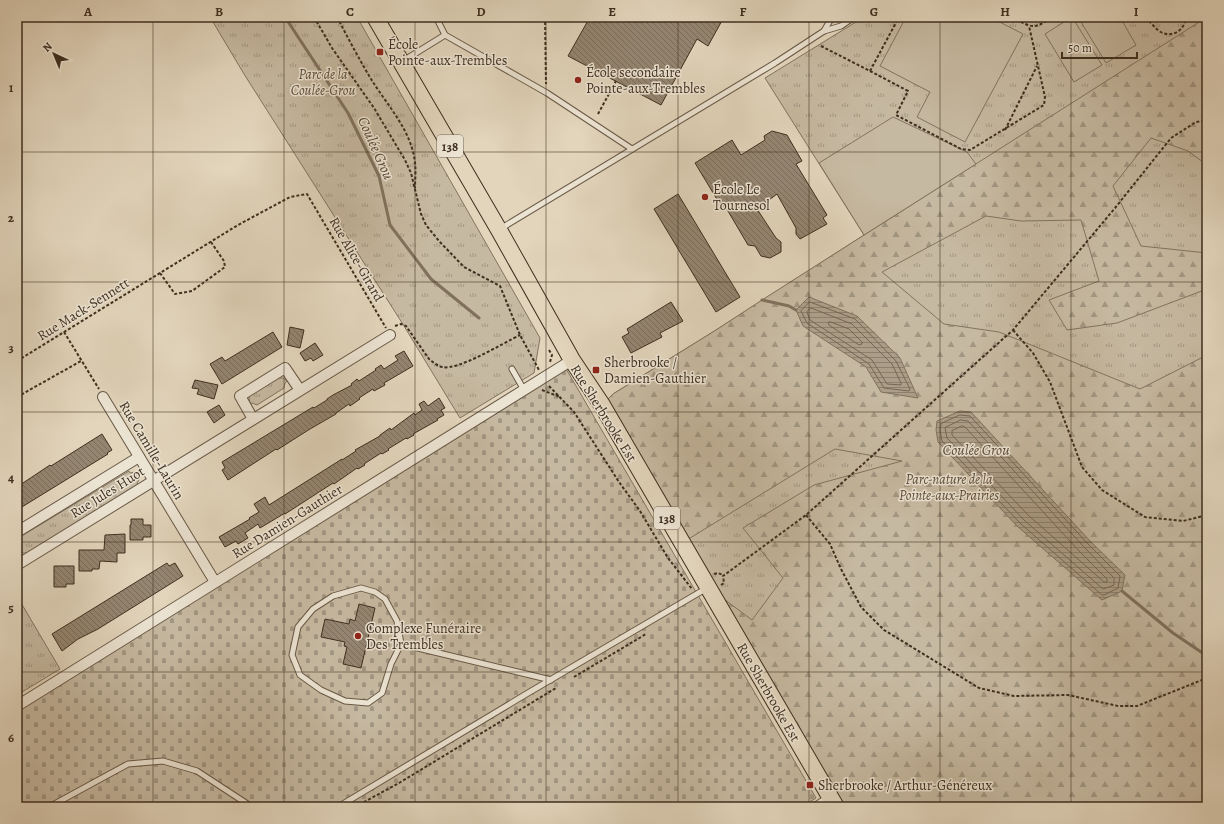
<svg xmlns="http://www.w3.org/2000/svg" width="1224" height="824" font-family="Alegreya,serif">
<defs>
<pattern id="grass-tufts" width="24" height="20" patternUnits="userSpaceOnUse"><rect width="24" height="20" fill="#c6b9a1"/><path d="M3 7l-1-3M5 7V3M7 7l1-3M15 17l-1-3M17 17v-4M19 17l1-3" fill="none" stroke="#a29783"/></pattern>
<pattern id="forest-firs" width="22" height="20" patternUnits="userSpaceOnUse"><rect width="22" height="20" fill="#c6b9a1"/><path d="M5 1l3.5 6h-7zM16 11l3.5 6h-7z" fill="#a29783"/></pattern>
<pattern id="cemetery-stones" width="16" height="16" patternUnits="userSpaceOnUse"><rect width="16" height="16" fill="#c6b9a1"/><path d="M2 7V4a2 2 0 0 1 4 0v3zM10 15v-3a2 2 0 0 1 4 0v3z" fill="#a29783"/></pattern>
<pattern id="water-rules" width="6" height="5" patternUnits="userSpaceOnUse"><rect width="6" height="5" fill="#ab9d87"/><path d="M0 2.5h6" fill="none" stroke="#8d806e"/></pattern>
<pattern id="building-back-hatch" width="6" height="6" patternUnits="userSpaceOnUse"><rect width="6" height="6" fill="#948571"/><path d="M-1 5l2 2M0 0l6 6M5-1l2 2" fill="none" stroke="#7a6d5c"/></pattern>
</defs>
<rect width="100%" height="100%" fill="#e2d5bc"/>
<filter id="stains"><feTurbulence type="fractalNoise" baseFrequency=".005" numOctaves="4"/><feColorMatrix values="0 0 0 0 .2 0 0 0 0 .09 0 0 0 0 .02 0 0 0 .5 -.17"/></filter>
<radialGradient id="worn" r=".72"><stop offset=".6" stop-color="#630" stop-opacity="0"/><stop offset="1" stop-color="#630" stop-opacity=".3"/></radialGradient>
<!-- grass -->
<g fill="url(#grass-tufts)" stroke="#827460">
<polygon points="210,17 357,17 540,338 534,373 460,418 404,326 244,74"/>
<polygon points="864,17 1207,17 1207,807 836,807 602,405 613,394 716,330 864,235 765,78"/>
<polygon points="278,378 283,378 287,381 285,383 284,388 257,405 252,403 250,404 249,398 250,395"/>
<polygon points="129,471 130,473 135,472 138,475 139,480 137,483 138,485 28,553 22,553 18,549 17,542 20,537"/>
<polygon points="17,596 60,669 17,695"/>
</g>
<!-- forest -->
<polygon fill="url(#forest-firs)" stroke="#827460" points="1207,17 1207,165 1188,151 1151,138 1113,186 1141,246 1207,253 1207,289 1117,323 1067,330 1049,300 1099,281 1081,220 1021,221 986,216 882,272 944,324 999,332 1140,389 1207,355 1207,807 836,807 708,587 752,620 783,578 743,528 814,485 902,461 835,449 682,543 602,405 613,394 716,330 762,300"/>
<!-- cemetery -->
<polygon fill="url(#cemetery-stones)" stroke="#827460" points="565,367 816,798 802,807 17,807 17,709"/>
<!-- pitch -->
<g fill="#c6b9a1" stroke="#827460">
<polygon points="906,17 990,17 1023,34 965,142 917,117 930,92 880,66"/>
<polygon points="1072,17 1102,65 1074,82 1045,34"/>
<polygon points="1078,17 1120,17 1136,45 1106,63"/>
<polygon points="893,117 967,152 976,164 864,235 819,163"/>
</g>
<!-- water -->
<g fill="url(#water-rules)" stroke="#80715d">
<polygon points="809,297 857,316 900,358 918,398 881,392 866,367 803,326 796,310"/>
<polygon points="960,411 971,412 1091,542 1125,575 1122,591 1102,600 1017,526 938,442 936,430 937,421"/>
</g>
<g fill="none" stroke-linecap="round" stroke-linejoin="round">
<!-- shore -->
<g stroke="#756653" stroke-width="1">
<polygon points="810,302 855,319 896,361 910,389 909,391 884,388 869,364 807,323 801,311"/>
<polygon points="811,308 852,324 892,364 901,383 901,385 887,384 872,360 810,320 807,312"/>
<polygon points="829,322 831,322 849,329 862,342 862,344 859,345 829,325"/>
<polygon points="960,415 970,416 1088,544 1120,576 1118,588 1104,595 1102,595 1020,523 942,441 940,430 941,424"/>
<polygon points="961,420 968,421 1085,548 1114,578 1114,585 1103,589 1024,520 947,438 945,428"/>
<polygon points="962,426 965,427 1080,552 1107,579 1107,582 1104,582 1028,515 952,435 952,431"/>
</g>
<!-- stream -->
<g stroke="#80715d" stroke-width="3">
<polyline points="285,17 348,113 379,176 390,225 431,279 479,318"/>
<polyline points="762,300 789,306 796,310"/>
<polyline points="1122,591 1173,633 1207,656"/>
</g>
</g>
<!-- building -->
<g fill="url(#building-back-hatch)" stroke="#3f2f1f">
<polygon points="590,17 724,17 708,46 697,39 661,105 568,56"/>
<polygon points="772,131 787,135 802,161 796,164 827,215 823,218 827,224 800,239 796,234 796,228 777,194 757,209 776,238 781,242 781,252 770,258 761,256 755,246 748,245 725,206 721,206 695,163 732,140 741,155 765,140 764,136"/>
<polygon points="678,194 740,297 716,312 654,209"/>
<polygon points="671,302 683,321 660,333 662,337 631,353 622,337 629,333 627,329"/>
<polygon points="290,327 304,330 300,348 287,345"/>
<polygon points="273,332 282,347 222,384 210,364 222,357 225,361"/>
<polygon points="315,343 323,355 313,361 311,358 305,361 300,353"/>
<polygon points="404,351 413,366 384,383 385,385 374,391 373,389 359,398 360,399 350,406 349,404 336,413 336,414 310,429 277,450 276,449 228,480 222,470 225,468 222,462 313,407 314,408 327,400 327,399 333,395 352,385 351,384 357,379 359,381 376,370 375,369 381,365 384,369 398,360 395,356"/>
<polygon points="195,380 218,385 214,399 197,394 199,389 192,388"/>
<polygon points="439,398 445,408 441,410 444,415 437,419 438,420 413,434 414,435 407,439 406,438 388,449 389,450 382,454 381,453 364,464 365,465 358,469 357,468 334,484 333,483 285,514 285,513 260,528 258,524 245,533 248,538 238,544 236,541 225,547 219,537 250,519 249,518 259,512 254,504 265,497 269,505 342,459 342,460 356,451 355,450 380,436 380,435 390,428 391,430 414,413 415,415 422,410 419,404 424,401 428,406"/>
<polygon points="219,405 225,415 214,423 207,412"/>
<polygon points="102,434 112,450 107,453 108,454 17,510 17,487 50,465 51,466"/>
<polygon points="131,519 143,519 143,525 151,525 151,537 143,537 143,540 130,540 130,525 131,525"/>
<polygon points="125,534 125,553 117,553 117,562 100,561 99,569 92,569 92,571 79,571 79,550 104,550 105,535"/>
<polygon points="167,563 169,566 175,563 183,576 98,629 78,639 62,651 52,634"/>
<polygon points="54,566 74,566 74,584 66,584 66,587 54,587"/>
<polygon points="359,604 375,608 361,668 343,664 347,647 344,646 345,642 321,637 325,619 349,624 350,619 355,621"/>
</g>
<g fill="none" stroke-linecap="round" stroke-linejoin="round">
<!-- lane casing -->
<g stroke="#685846" stroke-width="7">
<g id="lane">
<polyline points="436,17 445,35 547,93 632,149"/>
<polyline points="824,31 832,17"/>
<polyline points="403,61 445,35"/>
<polyline points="500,229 775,63 824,31 841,26 854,17"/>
<polyline points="512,369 524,390"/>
<polyline points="401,644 397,621 385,599 375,592 361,588 333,596 313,609 298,627 292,655 300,675 321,690 345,701 368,703 382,693 391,664 401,644 551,680"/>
<polyline points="49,807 128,764 163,761 197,771 252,807"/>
<polyline points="338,807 528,693 707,588"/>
</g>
</g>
<!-- street casing -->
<g stroke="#685846" stroke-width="12">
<g id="street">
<polyline points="103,397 215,582"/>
<polyline points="253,419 240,396 285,368 300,390"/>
<polyline points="17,532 139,457"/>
<polyline points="17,565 390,335"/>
<polyline points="17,706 572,360"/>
<polyline points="817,807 831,798"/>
</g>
</g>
<!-- primary casing -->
<g stroke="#3f2f1f" stroke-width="18">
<polyline id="primary" points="375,17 499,230 572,360 602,405 836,807"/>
</g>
<!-- path -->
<g stroke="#3f2f1f" stroke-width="2" stroke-dasharray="3 2" stroke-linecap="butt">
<polyline points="314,17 332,48 374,108 405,160 411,173 421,214 426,225 439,241 464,267 500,286 520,335 539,370"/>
<path d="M337 17C348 38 359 59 371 79 387 105 412 131 415 163 416 171 415 180 415 188"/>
<polyline points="545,17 546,84"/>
<path d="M1012 17C1033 28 1032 30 1053 17"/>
<path d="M1146 17C1150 22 1154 27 1159 31 1171 39 1185 31 1186 17"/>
<polyline points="821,46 870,71 908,91 896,115 961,149 970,150 1044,105 1045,97 1029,26"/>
<polyline points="870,71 899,17"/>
<polyline points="598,114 616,81"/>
<polyline points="1005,130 1037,66"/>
<polyline points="160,273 175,294 192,291 225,267 224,261 211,242"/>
<path d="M395 326 401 324 406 326 429 359C433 362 437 366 442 367 458 371 503 343 520 335"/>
<polyline points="1013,330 1033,353 1050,382 1082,467 1102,490 1145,517 1183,521 1207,515"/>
<polyline points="64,332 99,389"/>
<polyline points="549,350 552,355 550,362"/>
<polyline points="17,361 238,225 290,197 307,194 386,328"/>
<polyline points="549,386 574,412 619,482 640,511 668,558 692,589"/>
<polyline points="542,390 560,397"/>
<polyline points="17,397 81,361"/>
<polyline points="806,515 830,544 841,569 861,607 884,630 979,688 1014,696 1068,695 1118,706 1137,706 1207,678"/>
<polyline points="714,574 718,573 723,575"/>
<polyline points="721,585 724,583 723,576 806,515 1013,330 1115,208 1171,138 1196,122 1207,120"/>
<polyline points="574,677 646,634"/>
<polyline points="355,807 399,783 556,688"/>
</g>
<!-- lane -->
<use href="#lane" stroke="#ece4d3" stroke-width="5"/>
<!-- street -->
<use href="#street" stroke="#ece4d3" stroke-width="10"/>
<!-- primary -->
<use href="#primary" stroke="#e2d5bc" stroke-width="16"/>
</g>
<!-- grid -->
<path fill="none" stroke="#3f2f1f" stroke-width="1" stroke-opacity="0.55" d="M153 17V807M284 17V807M415 17V807M546 17V807M678 17V807M809 17V807M940 17V807M1071 17V807M17 152H1207M17 282H1207M17 412H1207M17 542H1207M17 672H1207"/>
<!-- markers -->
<g fill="#8f2418" stroke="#ece4d3" stroke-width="1.5">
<rect x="376" y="48" width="8" height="8" rx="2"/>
<circle cx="578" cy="80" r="4"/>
<circle cx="705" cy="197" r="4"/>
<rect x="592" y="366" width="8" height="8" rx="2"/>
<circle cx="358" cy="636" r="4"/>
<rect x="806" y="781" width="8" height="8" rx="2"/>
</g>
<g text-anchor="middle" stroke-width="3" stroke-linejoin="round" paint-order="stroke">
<!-- shield labels -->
<g fill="#ece4d3" stroke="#736555" stroke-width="1">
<rect x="437" y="135" width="26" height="22" rx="3"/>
<rect x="654" y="507" width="26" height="22" rx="3"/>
</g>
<g font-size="13" font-weight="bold" fill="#3f2f1f">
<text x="450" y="151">138</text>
<text x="667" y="523">138</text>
</g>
<!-- poi labels -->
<g font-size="14" fill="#3f2f1f" stroke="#ece4d3" text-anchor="start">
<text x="388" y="49">École<tspan x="388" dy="16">Pointe-aux-Trembles</tspan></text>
<text x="586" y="77">École secondaire<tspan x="586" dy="16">Pointe-aux-Trembles</tspan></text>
<text x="713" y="194">École Le<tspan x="713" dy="16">Tournesol</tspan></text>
<text x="604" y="367">Sherbrooke /<tspan x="604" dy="16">Damien-Gauthier</tspan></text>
<text x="366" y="633">Complexe Funéraire<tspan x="366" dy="16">Des Trembles</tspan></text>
<text x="818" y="790">Sherbrooke / Arthur-Généreux</text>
</g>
<!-- park labels -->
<g font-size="14" font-style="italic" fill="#5a4b39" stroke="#ece4d3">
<text x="323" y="79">Parc de la<tspan x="323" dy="16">Coulée-Grou</tspan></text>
<text x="949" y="484">Parc-nature de la<tspan x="949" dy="16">Pointe-aux-Prairies</tspan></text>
</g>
<!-- street labels -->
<g font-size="14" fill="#3f2f1f" stroke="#ece4d3">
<text transform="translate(357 259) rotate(60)" y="5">Rue Alice-Girard</text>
<text transform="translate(83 309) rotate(-32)" y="5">Rue Mack-Sennett</text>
<text transform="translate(604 413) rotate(58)" y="5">Rue Sherbrooke Est</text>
<text transform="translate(152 450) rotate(59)" y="5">Rue Camille-Laurin</text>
<text transform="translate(107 492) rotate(-32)" y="5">Rue Jules Huot</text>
<text transform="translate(287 521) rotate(-32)" y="5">Rue Damien-Gauthier</text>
<text transform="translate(769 692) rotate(60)" y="5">Rue Sherbrooke Est</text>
</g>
<!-- water labels -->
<g font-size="15" font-style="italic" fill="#5a4a39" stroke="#ece4d3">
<text transform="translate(376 148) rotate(66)" y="5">Coulée Grou</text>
<text x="976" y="455">Coulée Grou</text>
</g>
</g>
<!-- margin -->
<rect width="1224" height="824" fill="none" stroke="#e2d5bc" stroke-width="44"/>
<!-- north arrow -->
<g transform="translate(54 54) rotate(316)" stroke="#ece4d3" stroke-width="3" paint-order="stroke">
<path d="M0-3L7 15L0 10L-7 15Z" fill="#3f2f1f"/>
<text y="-6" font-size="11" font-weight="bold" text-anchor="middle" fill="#3f2f1f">N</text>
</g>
<!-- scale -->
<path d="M1062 52v6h75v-6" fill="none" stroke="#3f2f1f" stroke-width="2"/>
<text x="1068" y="52" font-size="12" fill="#3f2f1f" stroke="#ece4d3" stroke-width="3" paint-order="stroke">50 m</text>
<rect x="22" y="22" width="1180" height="780" fill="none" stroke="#3f2f1f" stroke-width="1.5"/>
<g font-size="13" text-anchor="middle" font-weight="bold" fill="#3f2f1f">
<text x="88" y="16">A</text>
<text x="219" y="16">B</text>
<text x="350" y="16">C</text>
<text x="481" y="16">D</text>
<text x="612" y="16">E</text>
<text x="743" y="16">F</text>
<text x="874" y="16">G</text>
<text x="1005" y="16">H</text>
<text x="1136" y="16">I</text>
<text x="11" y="92">1</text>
<text x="11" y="222">2</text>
<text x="11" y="352">3</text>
<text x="11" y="482">4</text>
<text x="11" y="612">5</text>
<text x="11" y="742">6</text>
</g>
<rect width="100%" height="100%" filter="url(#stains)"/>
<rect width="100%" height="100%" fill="url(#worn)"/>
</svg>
